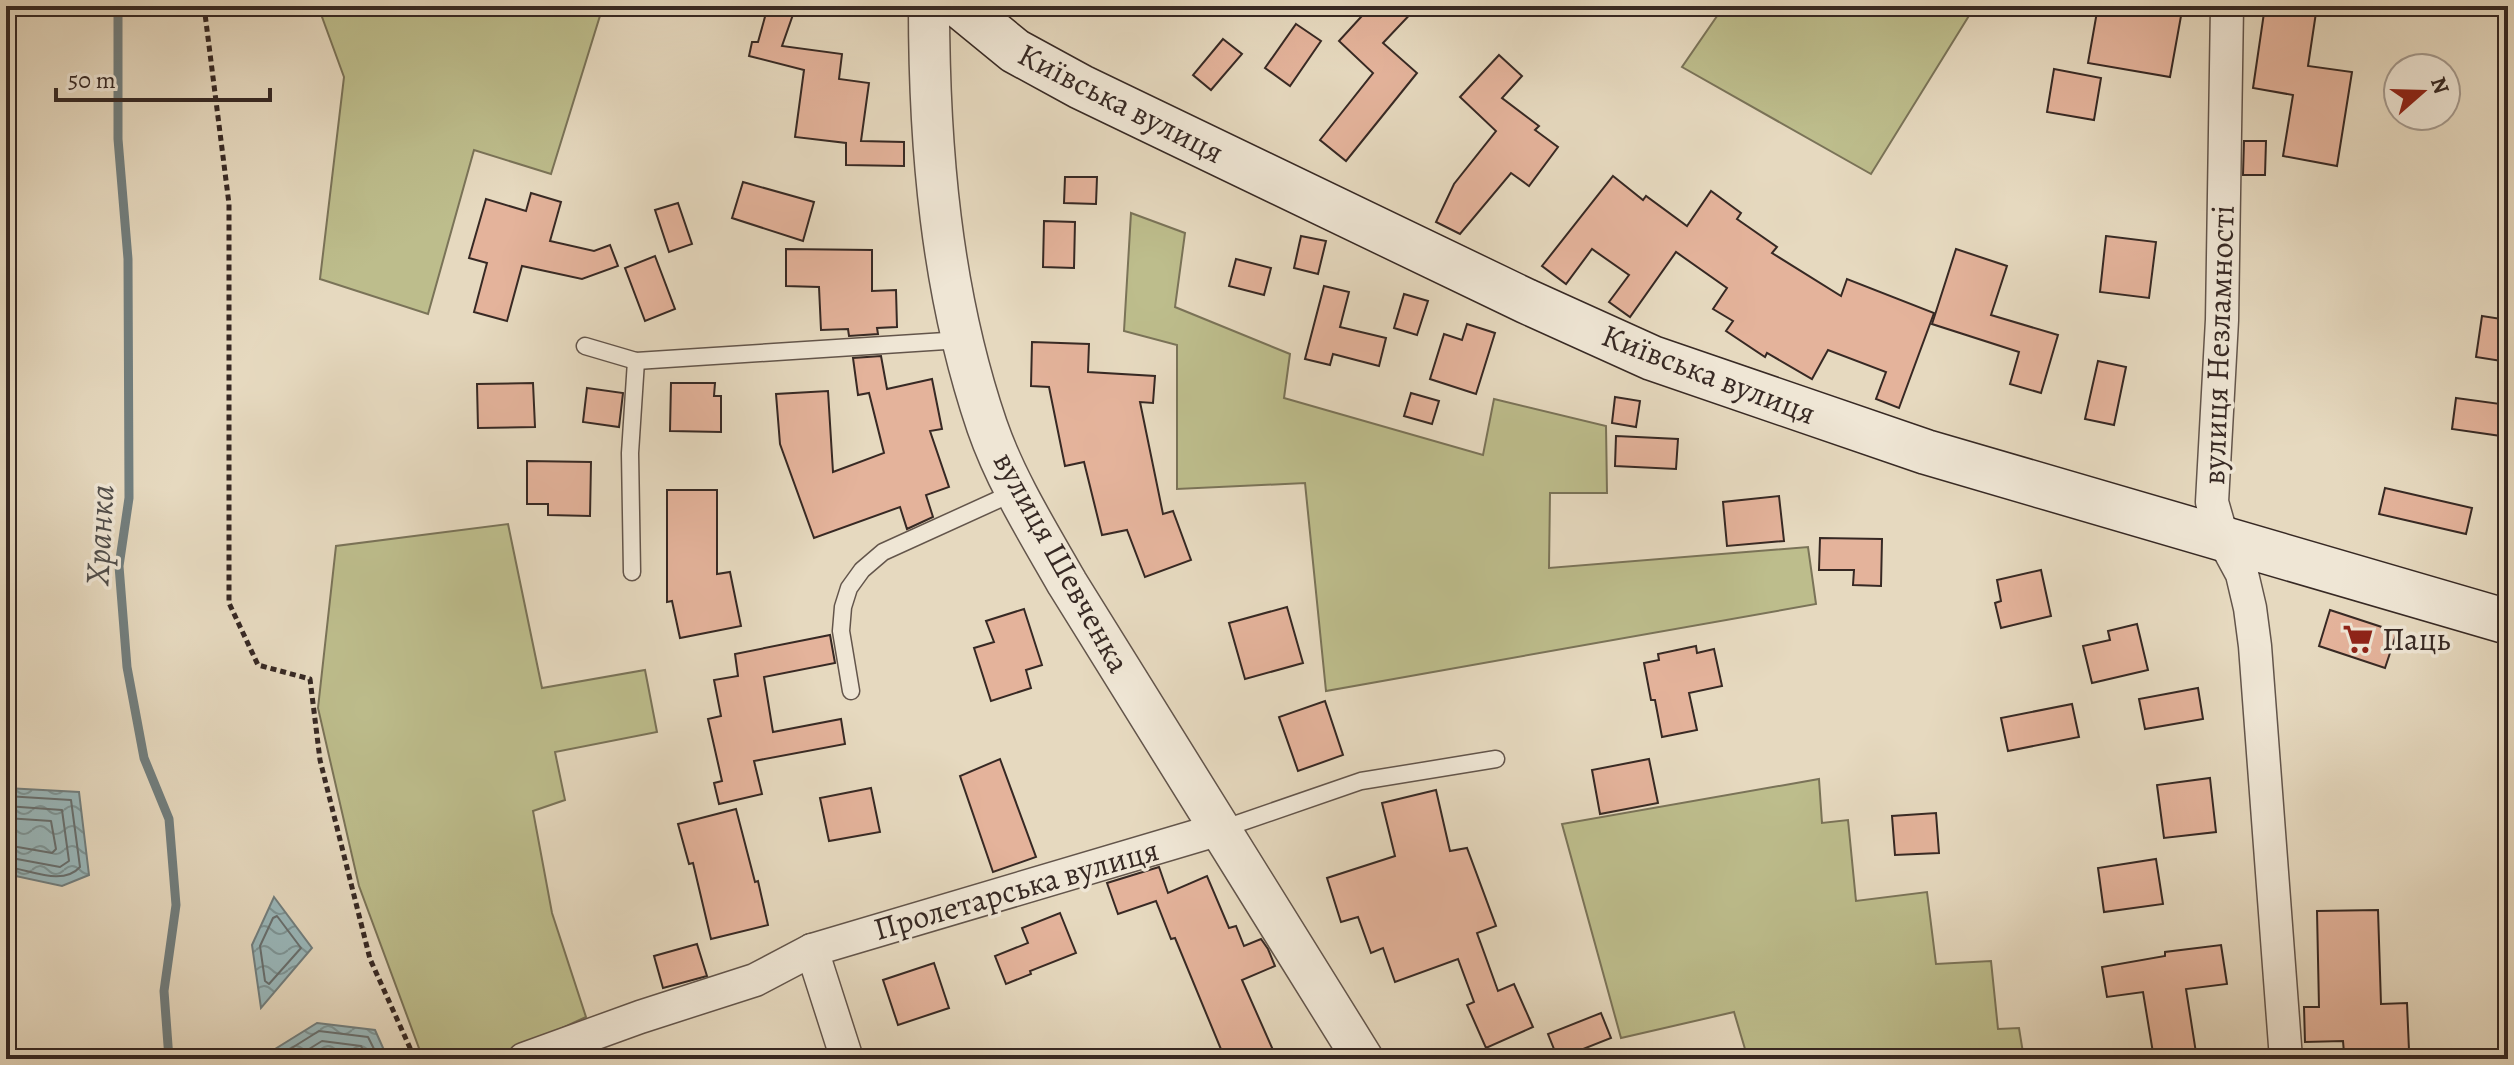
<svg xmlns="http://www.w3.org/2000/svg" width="2514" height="1065" font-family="Alegreya,serif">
<defs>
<pattern id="water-waves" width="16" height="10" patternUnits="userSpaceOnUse" patternTransform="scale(2)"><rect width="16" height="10" fill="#9ab8bb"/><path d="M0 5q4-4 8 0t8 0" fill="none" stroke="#7e9698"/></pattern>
</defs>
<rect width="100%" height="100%" fill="#e6d9bf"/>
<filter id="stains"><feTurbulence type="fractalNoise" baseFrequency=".0025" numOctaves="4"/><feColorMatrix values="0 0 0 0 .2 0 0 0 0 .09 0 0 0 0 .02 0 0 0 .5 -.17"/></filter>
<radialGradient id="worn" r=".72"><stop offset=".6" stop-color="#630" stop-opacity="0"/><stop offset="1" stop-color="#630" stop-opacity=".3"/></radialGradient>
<!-- garden -->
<g fill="#bdbd8c" stroke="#7a7358" stroke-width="2">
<polygon points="318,6 603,6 551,174 474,150 428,314 320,279 344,77"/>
<polygon points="1724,6 1975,6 1871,174 1682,67"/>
<polygon points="1131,213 1185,233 1175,307 1290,354 1284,398 1483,455 1494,399 1606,426 1607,493 1550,493 1549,568 1808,547 1816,604 1326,691 1305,483 1177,489 1177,345 1124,331"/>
<polygon points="508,524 542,688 645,670 657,732 555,752 565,800 533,811 552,913 586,1017 495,1059 423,1059 359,886 318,708 336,546"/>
<polygon points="1819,779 1822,823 1848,820 1856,901 1927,892 1936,964 1991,961 1998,1029 2019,1028 2024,1059 1748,1059 1734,1012 1621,1038 1562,824"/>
</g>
<!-- water -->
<g fill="url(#water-waves)" stroke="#727f7f" stroke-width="2">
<polygon points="6,788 79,792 89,875 62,886 6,874"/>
<polygon points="274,897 312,948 261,1008 252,945"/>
<polygon points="317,1023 375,1030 388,1059 259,1059"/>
</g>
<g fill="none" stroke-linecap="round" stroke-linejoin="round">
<!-- shore -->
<g stroke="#687070" stroke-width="2">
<path d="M6 796 71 800 80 867C62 887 29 869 6 867"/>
<polyline points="6,806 62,810 69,861 60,867 6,857"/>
<polyline points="6,818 51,821 56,849 52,853 6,845"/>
<polygon points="277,916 301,948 269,984 265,981 260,946 273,918"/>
<polyline points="274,1059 319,1031 368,1037 379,1059"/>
<polyline points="293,1059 322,1041 361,1046 368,1059"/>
</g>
<!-- stream -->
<polyline stroke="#727f7f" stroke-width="9" points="118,6 118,139 128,259 129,498 119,566 127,667 144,758 169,819 176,905 164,991 169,1059"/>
</g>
<!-- building -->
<g fill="#e4b39b" stroke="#372924" stroke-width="2">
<polygon points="768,6 796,6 782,46 842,54 839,79 869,83 861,141 904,142 904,166 846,165 846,143 795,137 804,70 749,56 752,42 758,42"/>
<polygon points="1371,6 1418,6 1383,43 1417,73 1346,161 1320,140 1373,73 1339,41"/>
<polygon points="2098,6 2126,6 2181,16 2170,77 2088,63"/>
<polygon points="2265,6 2317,6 2308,66 2352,72 2337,166 2283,156 2293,95 2253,88"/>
<polygon points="1296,24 1321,41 1290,86 1265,68"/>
<polygon points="1223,39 1242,54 1211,90 1193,75"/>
<polygon points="1499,55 1522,76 1502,98 1539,126 1535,130 1558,147 1529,186 1511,173 1460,234 1436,222 1454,184 1496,131 1460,97"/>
<polygon points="2054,69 2101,78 2094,120 2047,112"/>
<polygon points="2244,141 2266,141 2265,175 2243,175"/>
<polygon points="1613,176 1643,200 1646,196 1687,226 1711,191 1741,213 1737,219 1777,247 1772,253 1841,296 1847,279 1934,313 1899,408 1876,399 1886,372 1828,350 1812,379 1767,353 1765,357 1726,331 1733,321 1713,309 1727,288 1676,252 1630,317 1609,302 1629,275 1592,249 1566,284 1542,266"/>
<polygon points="1065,177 1097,177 1096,204 1064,203"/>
<polygon points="743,182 814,202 803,241 732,218"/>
<polygon points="531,193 561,202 550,241 594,251 610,245 618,266 582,279 522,266 507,321 474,312 487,263 469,258 486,199 526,211"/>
<polygon points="678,203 692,244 669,252 655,210"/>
<polygon points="1044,221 1075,222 1074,268 1043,267"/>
<polygon points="1301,236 1326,241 1318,274 1294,268"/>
<polygon points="2106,236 2156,242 2149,298 2100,292"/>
<polygon points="786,249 872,250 872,291 896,290 897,327 877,328 878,334 849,336 848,329 821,330 819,287 786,286"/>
<polygon points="1956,249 2007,266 1991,315 2058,335 2041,393 2010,384 2019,352 1932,324"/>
<polygon points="655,256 675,309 645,321 625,268"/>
<polygon points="1236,259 1271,268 1264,295 1229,286"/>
<polygon points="1324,286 1349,292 1340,327 1386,338 1379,366 1333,354 1330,365 1305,359"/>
<polygon points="1404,294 1428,301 1417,335 1394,328"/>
<polygon points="2482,316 2508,320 2508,362 2476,357"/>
<polygon points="1467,324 1495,333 1476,394 1430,379 1444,334 1462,340"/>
<polygon points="1032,342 1089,344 1088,372 1155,376 1153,403 1140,402 1163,514 1173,511 1191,560 1145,577 1127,530 1102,535 1084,462 1065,466 1049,387 1031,386"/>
<polygon points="881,356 887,389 932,379 942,429 930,431 949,487 926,495 933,517 907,529 900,507 814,538 780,444 776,394 828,391 833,472 884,453 869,393 858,395 853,358"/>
<polygon points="2098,361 2126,367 2114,425 2085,419"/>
<polygon points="533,383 535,427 478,428 477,384"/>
<polygon points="671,383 715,383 714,396 721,396 721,432 670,431"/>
<polygon points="587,388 623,393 619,427 583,422"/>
<polygon points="1411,393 1439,401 1432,424 1404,416"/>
<polygon points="1615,397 1640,401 1636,427 1612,423"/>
<polygon points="2456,398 2508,405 2508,437 2452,429"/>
<polygon points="1616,436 1678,439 1676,469 1615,466"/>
<polygon points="527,461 591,462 590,516 548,515 548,504 527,504"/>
<polygon points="2385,488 2472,508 2466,534 2379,514"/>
<polygon points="667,490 717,490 717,574 730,572 741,626 680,638 672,601 667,602"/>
<polygon points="1779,496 1784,541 1727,546 1723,502"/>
<polygon points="1820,538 1882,539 1881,586 1853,585 1854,570 1819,570"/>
<polygon points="2041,570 2051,616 2001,628 1995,603 2001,601 1997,580"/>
<polygon points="1287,607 1303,663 1245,679 1229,623"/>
<polygon points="1024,609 1042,665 1026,670 1031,688 991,701 974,648 994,642 986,621"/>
<polygon points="2330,610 2397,632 2385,668 2319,646"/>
<polygon points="2137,624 2148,670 2092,683 2083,646 2110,640 2108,631"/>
<polygon points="830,635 835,663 764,677 773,732 841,719 845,744 754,761 762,794 719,804 714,783 722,781 708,719 721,716 714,680 738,676 735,654"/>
<polygon points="1696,646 1697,653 1714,649 1722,686 1689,693 1697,730 1662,737 1655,700 1651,700 1644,663 1659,660 1658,654"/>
<polygon points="2198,688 2203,719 2145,729 2139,699"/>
<polygon points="1325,701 1343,755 1298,771 1279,717"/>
<polygon points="2072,704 2079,737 2008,751 2001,718"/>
<polygon points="1000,759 1036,857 993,872 960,776"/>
<polygon points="1649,759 1658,803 1600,814 1592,770"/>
<polygon points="2210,778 2216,832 2164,838 2157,785"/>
<polygon points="871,788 880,832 829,841 820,798"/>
<polygon points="1436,790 1450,851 1467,848 1496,926 1477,933 1498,991 1514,984 1533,1027 1486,1048 1467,1005 1474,1002 1458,959 1395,982 1383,948 1371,953 1358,917 1341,922 1327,878 1395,856 1382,803"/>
<polygon points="736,809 755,882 758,881 768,925 711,939 693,863 689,864 678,824"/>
<polygon points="1936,813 1939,853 1895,855 1892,816"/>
<polygon points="2156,859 2163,904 2104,912 2098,868"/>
<polygon points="1159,867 1168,893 1207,876 1229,928 1236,926 1244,946 1261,939 1268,949 1275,966 1242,980 1277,1059 1225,1059 1175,938 1171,939 1156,901 1118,914 1107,883"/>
<polygon points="2378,910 2381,1004 2407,1003 2409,1050 2344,1053 2343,1041 2305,1042 2304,1007 2319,1007 2317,911"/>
<polygon points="1060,913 1076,953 1030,971 1031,974 1006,984 995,956 1028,943 1022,928"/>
<polygon points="697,944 707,976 663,988 654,956"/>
<polygon points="2221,945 2227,984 2186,989 2197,1059 2154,1059 2143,992 2107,997 2102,967 2165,956 2165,952"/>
<polygon points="934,963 949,1008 898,1025 883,980"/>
<polygon points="1601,1013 1611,1038 1558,1059 1548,1034"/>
</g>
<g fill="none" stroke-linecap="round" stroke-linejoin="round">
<!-- service casing -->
<g stroke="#63554b" stroke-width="19">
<g id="service">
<polyline points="585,346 636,361 961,340"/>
<polyline points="632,572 630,453 636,361"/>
<polyline points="851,691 841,631 843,607 849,588 862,570 883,552 1015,492"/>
<polyline points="1222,829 1361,781 1496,759"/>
</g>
</g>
<!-- minor casing -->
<g stroke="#63554b" stroke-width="35">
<g id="minor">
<polyline points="2227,6 2222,320 2212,502 2222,537 2242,574 2250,608 2255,646 2286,1059"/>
<polyline points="812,950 847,1059"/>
<polyline points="524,1059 640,1017 755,980 812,950 1220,829"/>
</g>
</g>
<!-- tertiary casing -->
<g stroke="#63554b" stroke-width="43">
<path id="tertiary" d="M929 6C929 147 941 291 987 426 1006 481 1038 532 1067 583L1363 1059"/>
</g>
<!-- secondary casing -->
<g stroke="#372924" stroke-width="47">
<polyline id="secondary" points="960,6 1015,51 1081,87 1526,301 1652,358 1926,452 2508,622"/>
</g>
<!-- path -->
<polyline stroke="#372924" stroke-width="5" stroke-dasharray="6 4" stroke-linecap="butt" points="204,6 229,204 229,603 258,665 310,679 320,760 370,959 415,1059"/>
<!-- service -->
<use href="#service" stroke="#efe6d5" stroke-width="16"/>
<!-- minor -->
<use href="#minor" stroke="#efe6d5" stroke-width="32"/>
<!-- tertiary -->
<use href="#tertiary" stroke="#efe6d5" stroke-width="40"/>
<!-- secondary -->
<use href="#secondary" stroke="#efe6d5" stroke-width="44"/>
</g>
<!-- icons -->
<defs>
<g id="supermarket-bare" transform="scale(2.4)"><path d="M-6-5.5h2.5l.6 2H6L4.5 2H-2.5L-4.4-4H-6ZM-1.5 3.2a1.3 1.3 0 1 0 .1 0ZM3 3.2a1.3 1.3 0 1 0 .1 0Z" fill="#8f2418" stroke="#efe6d5" stroke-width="2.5" paint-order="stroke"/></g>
</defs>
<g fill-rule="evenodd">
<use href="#supermarket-bare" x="2358" y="639"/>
</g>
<g text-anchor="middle" stroke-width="7" stroke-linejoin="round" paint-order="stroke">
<!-- street labels -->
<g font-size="32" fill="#372924" stroke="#efe6d5">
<text transform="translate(1121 103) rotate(27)" y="11">Київська вулиця</text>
<text transform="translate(2218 345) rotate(-88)" y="11">вулиця Незламності</text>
<text transform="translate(1709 374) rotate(21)" y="11">Київська вулиця</text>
<text transform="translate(1062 562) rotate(61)" y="11">вулиця Шевченка</text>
<text transform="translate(1016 889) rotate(-16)" y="11">Пролетарська вулиця</text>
</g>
<!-- poi labels -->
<g font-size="32" fill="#372924" stroke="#efe6d5" text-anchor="start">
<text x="2382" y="650">Паць</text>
</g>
<!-- water labels -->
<g font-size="34" font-style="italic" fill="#504d4a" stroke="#efe6d5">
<text transform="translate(99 535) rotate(-87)" y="12">Хранка</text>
</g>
</g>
<!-- margin -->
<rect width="2514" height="1065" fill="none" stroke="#e6d9bf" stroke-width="32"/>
<rect x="8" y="8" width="2498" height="1049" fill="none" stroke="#372924" stroke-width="4"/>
<rect x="16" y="16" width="2482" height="1033" fill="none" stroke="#372924" stroke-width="2"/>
<!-- north arrow -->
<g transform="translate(2422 92) rotate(70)"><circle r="38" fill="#efe6d5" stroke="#a59a8e" stroke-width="2"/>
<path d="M0-6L14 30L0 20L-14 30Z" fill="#8f2418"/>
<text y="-12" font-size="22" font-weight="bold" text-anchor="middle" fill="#372924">N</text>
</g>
<!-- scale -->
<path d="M56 88v12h214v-12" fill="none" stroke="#372924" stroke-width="4"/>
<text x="68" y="88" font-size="24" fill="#372924" stroke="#efe6d5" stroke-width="6" paint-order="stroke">50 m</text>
<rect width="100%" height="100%" filter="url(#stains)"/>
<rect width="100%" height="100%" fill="url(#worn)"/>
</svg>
